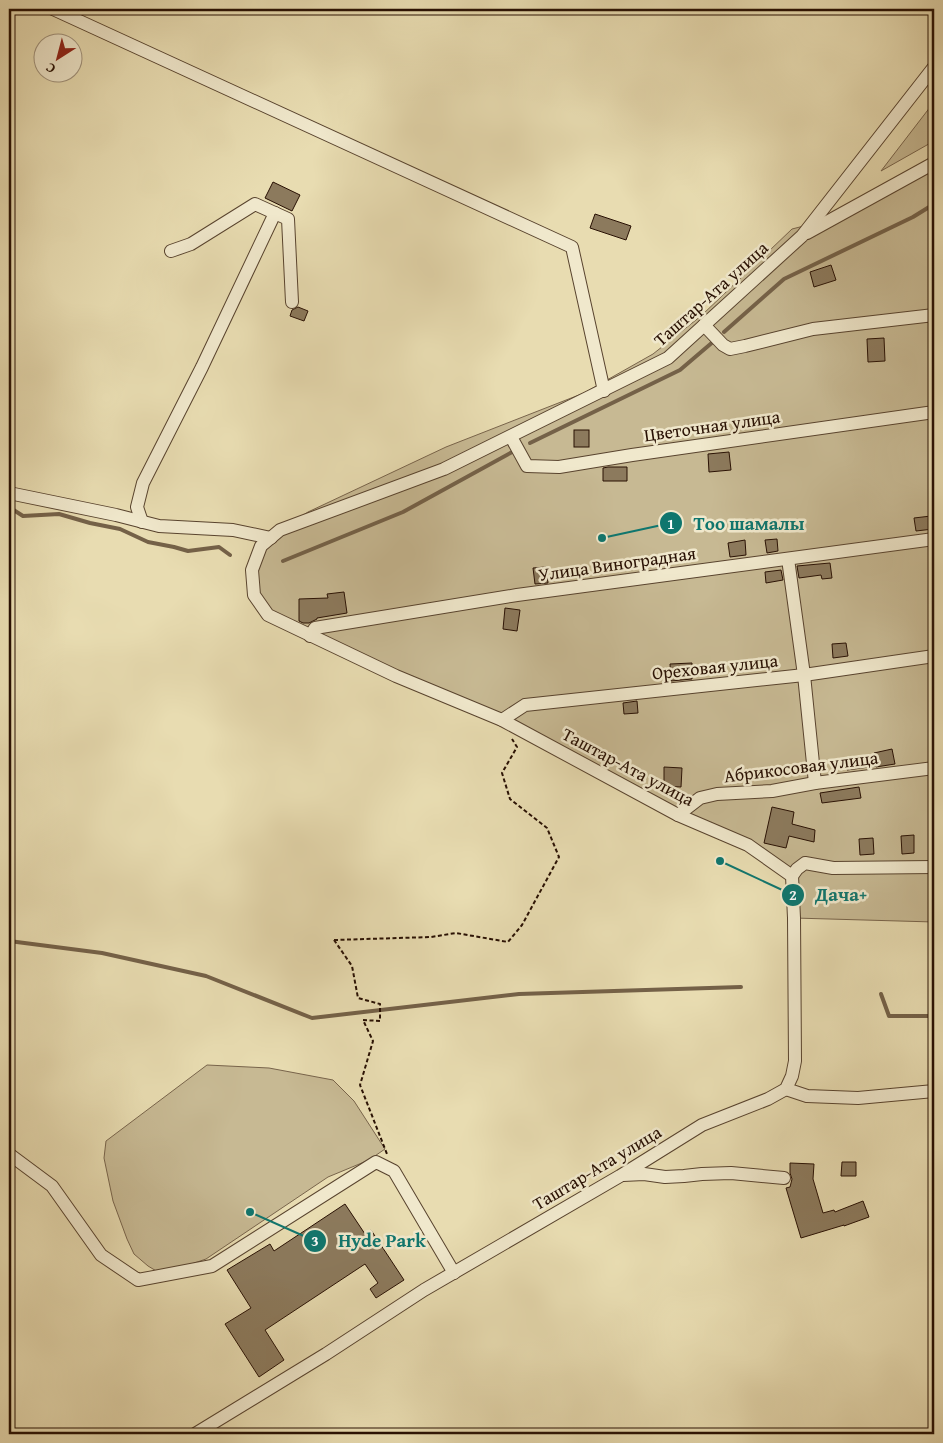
<svg xmlns="http://www.w3.org/2000/svg" width="943" height="1443" font-family="'Gentium Book Plus',serif">
<rect width="100%" height="100%" fill="#e8dcb1"/>
<filter id="stains"><feTurbulence type="fractalNoise" baseFrequency=".004" numOctaves="4"/><feColorMatrix values="0 0 0 0 .2 0 0 0 0 .09 0 0 0 0 .02 0 0 0 .5 -.17"/></filter>
<radialGradient id="worn" r=".72"><stop offset=".6" stop-color="#630" stop-opacity="0"/><stop offset="1" stop-color="#630" stop-opacity=".3"/></radialGradient>
<!-- green -->
<g fill="#c7b993" stroke="#78644b">
<polygon points="934,102 934,141 881,171"/>
<polygon points="934,167 934,922 794,918 792,876 748,845 502,720 268,615 254,595 261,546 280,530 308,512 446,447 584,393 653,354 701,316 792,229 847,215"/>
<polygon points="207,1065 269,1068 333,1080 354,1101 385,1149 369,1160 328,1177 206,1259 171,1271 158,1272 148,1266 134,1254 127,1239 113,1201 104,1158 106,1141"/>
</g>
<g fill="none" stroke-linecap="round" stroke-linejoin="round">
<!-- stream -->
<g stroke="#746148" stroke-width="4">
<polyline points="724,332 784,279 913,217 934,204"/>
<polyline points="530,443 680,370 714,341"/>
<polyline points="9,507 23,516 59,514 90,523 120,529 148,542 174,547 188,551 219,547 230,555"/>
<polyline points="283,561 403,512 514,451"/>
<polyline points="9,941 102,953 206,976 312,1018 519,994 741,987"/>
<polyline points="881,994 889,1016 934,1016"/>
</g>
</g>
<!-- building -->
<g fill="#8c7a5d" stroke="#281003">
<polygon points="273,182 300,195 292,211 265,198"/>
<polygon points="595,214 631,226 626,240 590,228"/>
<polygon points="831,265 836,280 814,287 810,272"/>
<polygon points="298,307 308,311 304,321 290,316 292,310"/>
<polygon points="884,338 885,361 868,362 867,339"/>
<rect x="574" y="430" width="15" height="17"/>
<polygon points="729,452 731,470 709,472 708,454"/>
<polygon points="608,467 627,467 627,481 603,481 603,468"/>
<polygon points="931,516 933,529 916,531 914,518"/>
<polygon points="777,539 778,551 767,553 765,540"/>
<polygon points="745,540 746,555 730,557 728,543"/>
<polygon points="830,563 832,578 822,579 821,575 799,578 797,566"/>
<polygon points="546,567 548,583 535,584 533,568"/>
<polygon points="781,570 783,580 766,583 765,572"/>
<polygon points="344,592 347,613 317,618 317,619 309,623 303,623 299,621 299,599 328,598 327,594"/>
<polygon points="505,608 520,610 517,631 503,629"/>
<polygon points="846,643 848,656 833,658 832,644"/>
<polygon points="692,663 692,679 671,681 670,664"/>
<polygon points="637,701 638,713 624,714 623,703"/>
<polygon points="892,749 895,764 876,767 876,766 847,770 845,759 874,755 874,753"/>
<polygon points="664,767 682,768 681,787 664,786"/>
<polygon points="859,787 861,798 822,803 820,793"/>
<polygon points="772,807 794,812 792,824 815,830 814,842 789,836 786,848 764,843"/>
<polygon points="914,835 914,853 902,854 901,836"/>
<polygon points="873,838 874,854 860,855 859,839"/>
<polygon points="842,1162 856,1162 856,1176 841,1176"/>
<polygon points="790,1163 814,1164 813,1179 823,1213 834,1210 835,1212 863,1201 869,1217 844,1226 844,1225 801,1238 786,1188 790,1187 792,1179 790,1173"/>
<polygon points="345,1204 365,1234 371,1230 404,1280 376,1298 370,1289 378,1283 365,1264 265,1330 284,1360 259,1377 225,1324 251,1308 227,1270 270,1244 274,1251"/>
</g>
<g fill="none" stroke-linecap="round" stroke-linejoin="round">
<!-- minor casing -->
<g stroke="#58432e" stroke-width="14">
<g id="minor">
<polyline points="53,9 572,247 604,391"/>
<polyline points="807,233 934,163"/>
<polyline points="171,251 191,244 255,204 288,219 292,302"/>
<polyline points="704,325 723,345 730,349 745,346 813,329 934,315"/>
<polyline points="511,437 527,466 559,467 632,455 934,412"/>
<polyline points="9,493 116,515 159,526 233,530 271,538"/>
<polyline points="142,522 137,507 143,483 202,367 275,213"/>
<polyline points="788,559 804,675 815,783"/>
<polyline points="310,636 315,628 517,595 934,539"/>
<polyline points="502,720 525,705 804,675 934,656"/>
<polyline points="678,815 700,798 717,794 772,791 815,783 934,768"/>
<polyline points="792,876 797,869 805,863 833,868 934,867"/>
<polyline points="786,1089 807,1096 858,1098 934,1091"/>
<polyline points="9,1154 52,1186 101,1255 138,1280 212,1266 376,1162 394,1171 454,1273"/>
<polyline points="623,1175 644,1174 665,1177 684,1176 702,1174 731,1173 784,1178"/>
<polyline points="195,1434 326,1354 424,1290 620,1176 702,1125 768,1099 786,1089 792,1076 795,1061 794,918 792,876 748,845 678,815 502,720 396,676 268,615 254,595 252,570 261,546 280,530 444,469 668,358 802,236 934,67"/>
</g>
</g>
<!-- path -->
<g stroke="#281003" stroke-width="2" stroke-dasharray="4 2.5" stroke-linecap="butt">
<polyline points="334,940 431,937 456,933 508,942 522,925 559,857 547,828 510,799 502,773 517,747 512,739"/>
<polyline points="334,940 352,966 358,998 380,1004 380,1021 363,1020 373,1041 360,1085 387,1154"/>
</g>
<!-- minor -->
<use href="#minor" stroke="#f0e8cc" stroke-width="12"/>
</g>
<g text-anchor="middle" stroke-width="5" stroke-linejoin="round" paint-order="stroke">
<!-- street labels -->
<g font-size="18" fill="#281003" stroke="#f0e8cc">
<text transform="translate(711 294) rotate(-42)" y="6">Таштар-Ата улица</text>
<text transform="translate(712 426) rotate(-8)" y="6">Цветочная улица</text>
<text transform="translate(617 564) rotate(-8)" y="6">Улица Виноградная</text>
<text transform="translate(715 667) rotate(-6)" y="6">Ореховая улица</text>
<text transform="translate(628 767) rotate(28)" y="6">Таштар-Ата улица</text>
<text transform="translate(801 767) rotate(-7)" y="6">Абрикосовая улица</text>
<text transform="translate(597 1168) rotate(-31)" y="6">Таштар-Ата улица</text>
</g>
</g>
<!-- callouts -->
<path fill="none" stroke="#0f766e" stroke-width="2" d="M602 538L671 523M720 861L793 895M250 1212L315 1241"/>
<g fill="#0f766e" stroke="#f0e8cc" stroke-width="2">
<circle cx="602" cy="538" r="5"/>
<circle cx="720" cy="861" r="5"/>
<circle cx="250" cy="1212" r="5"/>
<circle cx="671" cy="523" r="12"/>
<circle cx="793" cy="895" r="12"/>
<circle cx="315" cy="1241" r="12"/>
</g>
<g font-size="15" text-anchor="middle" font-weight="bold" fill="#fff">
<text x="671" y="529">1</text>
<text x="793" y="900">2</text>
<text x="315" y="1246">3</text>
</g>
<g font-size="19" text-anchor="middle" font-weight="bold" fill="#0f766e" stroke="#f0e8cc" stroke-width="5" stroke-linejoin="round" paint-order="stroke">
<text x="749" y="530">Тоо шамалы</text>
<text x="841" y="901">Дача+</text>
<text x="382" y="1247">Hyde Park</text>
</g>
<!-- margin -->
<rect width="943" height="1443" fill="none" stroke="#e8dcb1" stroke-width="30"/>
<rect x="10" y="10" width="923" height="1423" fill="none" stroke="#281003" stroke-width="2.5"/>
<rect x="15" y="15" width="913" height="1413" fill="none" stroke="#281003"/>
<!-- north arrow -->
<g transform="translate(58 58) rotate(216)"><circle r="24" fill="#f0e8cc" stroke="#a0927c"/>
<path d="M0-4L9 19L0 12L-9 19Z" fill="#8f2418"/>
<text y="-8" font-size="14" font-weight="bold" text-anchor="middle" fill="#281003">С</text>
</g>
<rect width="100%" height="100%" filter="url(#stains)"/>
<rect width="100%" height="100%" fill="url(#worn)"/>
</svg>
